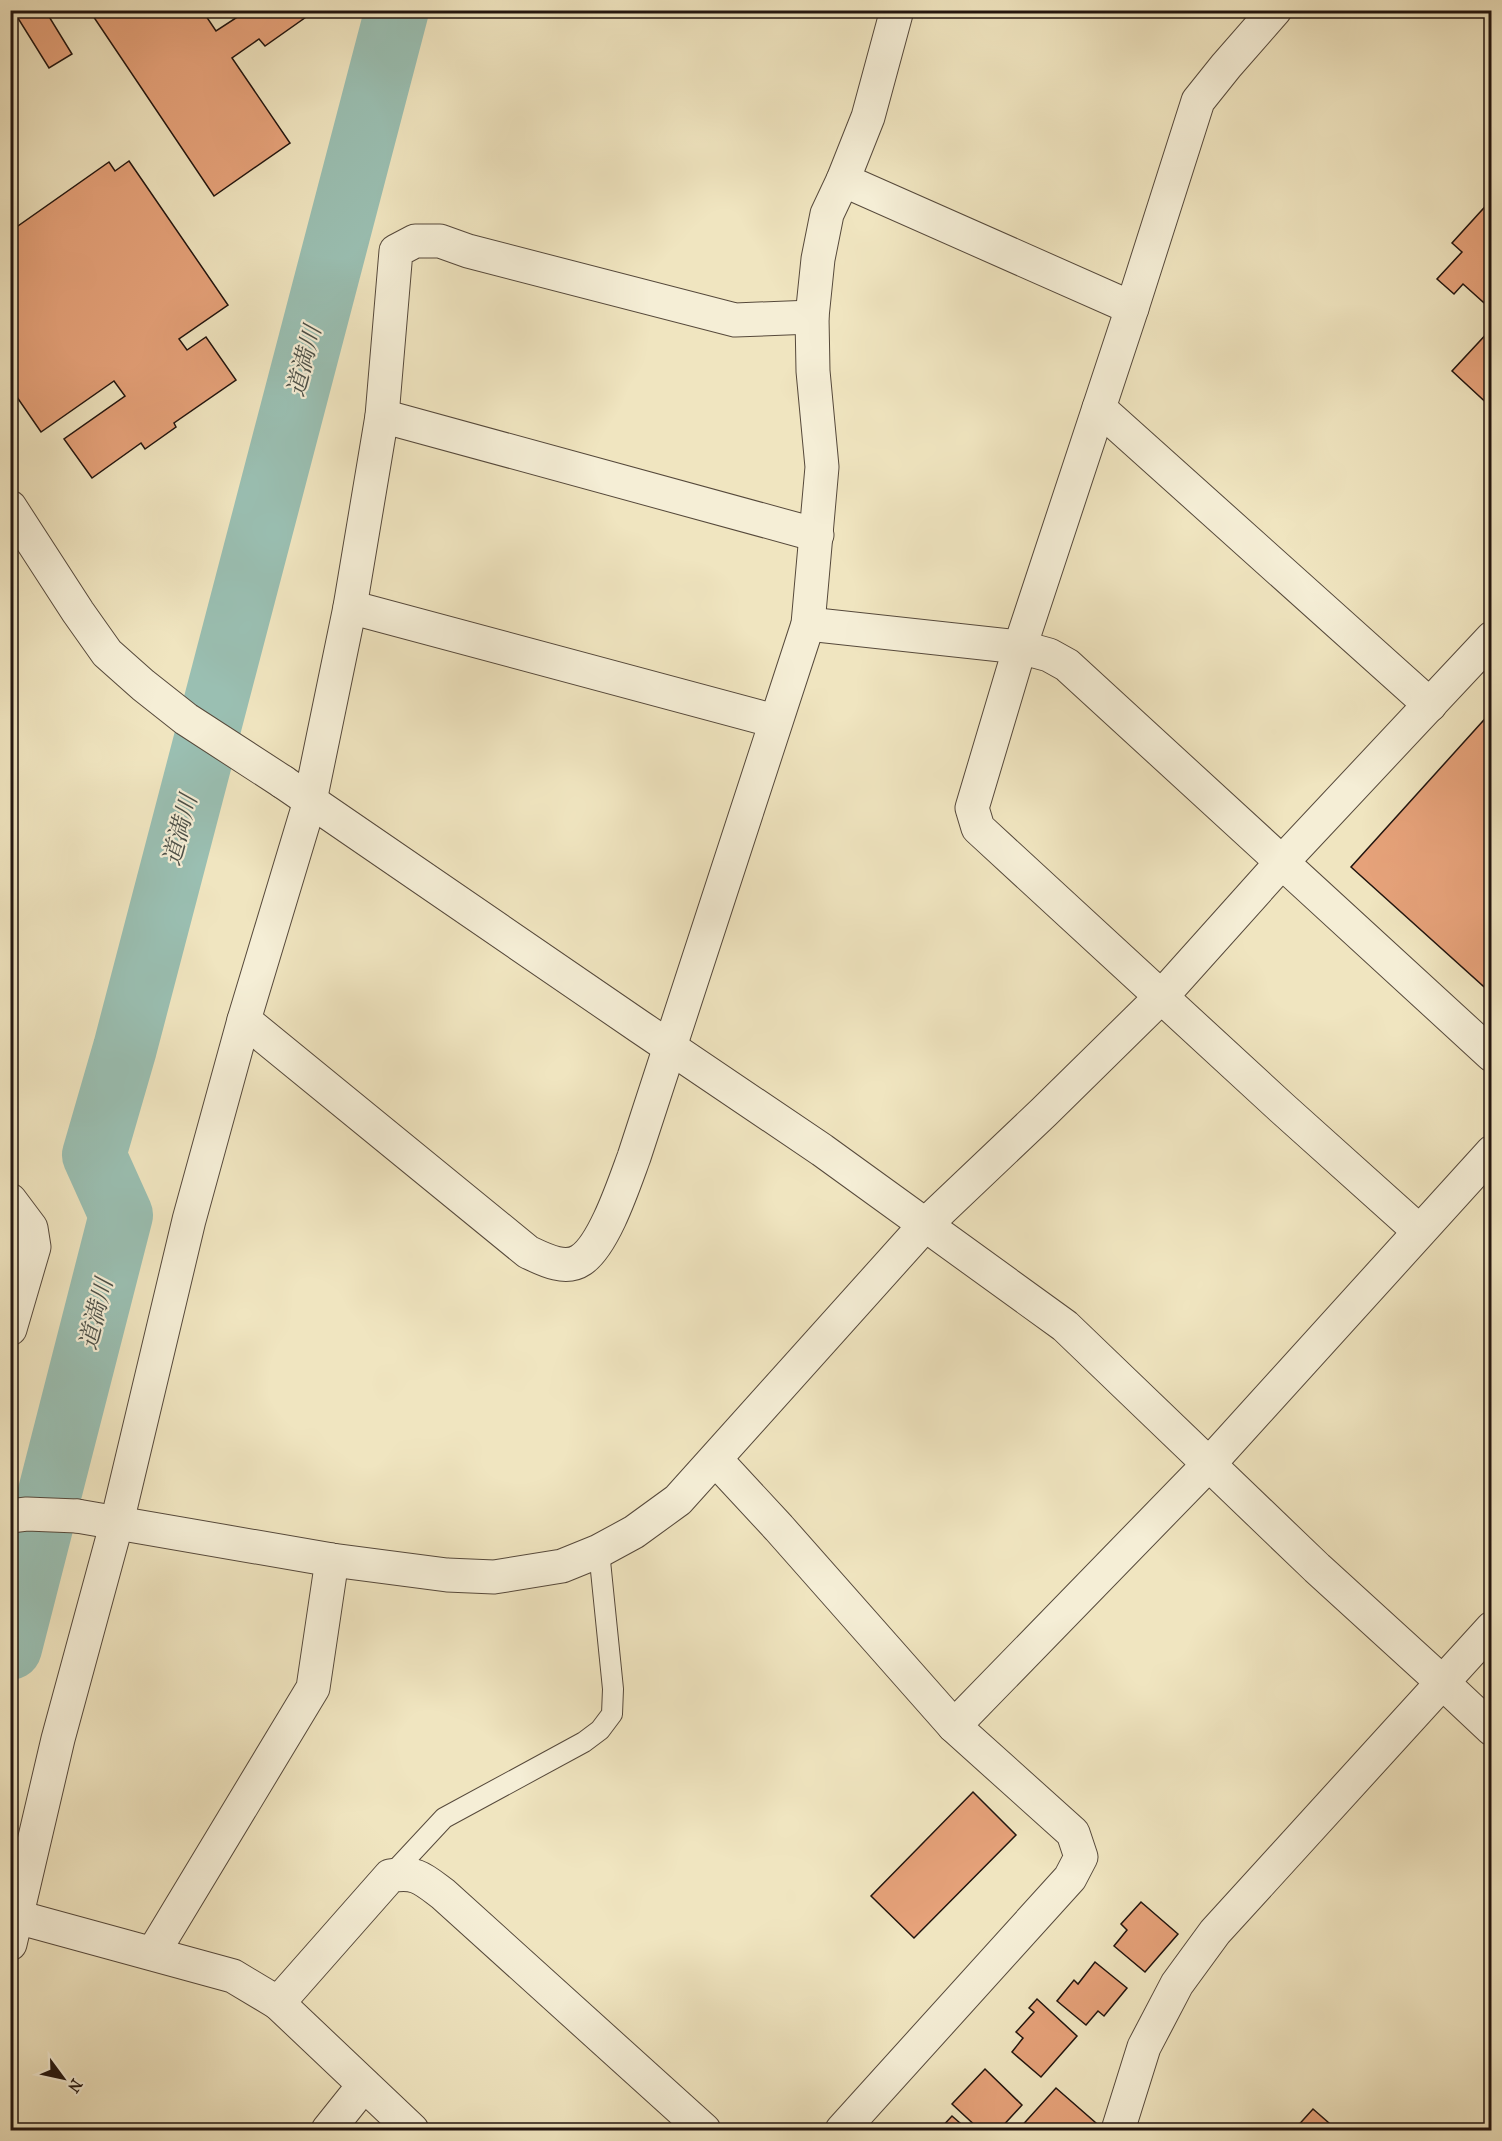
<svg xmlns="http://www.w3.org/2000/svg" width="1502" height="2141" font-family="'IM FELL French Canon','Noto Serif JP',serif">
<rect width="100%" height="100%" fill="#f0e5c0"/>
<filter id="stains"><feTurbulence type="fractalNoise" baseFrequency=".00333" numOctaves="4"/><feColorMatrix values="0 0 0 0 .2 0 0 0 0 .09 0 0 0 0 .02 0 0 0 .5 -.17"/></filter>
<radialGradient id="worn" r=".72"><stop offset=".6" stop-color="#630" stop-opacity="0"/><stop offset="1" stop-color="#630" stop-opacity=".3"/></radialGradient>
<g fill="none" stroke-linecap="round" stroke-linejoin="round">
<!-- river -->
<polyline stroke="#9abfb2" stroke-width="64" points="10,1648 121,1215 94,1155 125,1048 397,10"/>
</g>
<!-- building -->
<g fill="#e6a27a" stroke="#22150f" stroke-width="1.5">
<polygon points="24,10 45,10 72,54 49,68 16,15"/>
<polygon points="89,10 202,10 216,31 239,16 235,10 316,10 265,46 259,39 232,58 290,143 214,196"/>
<polygon points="129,161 228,305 179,339 187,350 206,337 236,380 174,423 176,427 145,449 141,443 92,478 64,439 125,396 114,381 41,432 10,387 10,222 15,228 109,162 115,171"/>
<polygon points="1492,199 1492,310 1463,284 1454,294 1437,279 1462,252 1452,243"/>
<polygon points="1492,328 1492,408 1452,371"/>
<polygon points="10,547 14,552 12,574 10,575"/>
<polygon points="1492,711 1492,994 1351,867"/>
<polygon points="973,1792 1016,1835 914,1938 871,1896"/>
<polygon points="1141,1902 1178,1934 1145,1972 1114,1946 1127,1930 1121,1924"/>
<polygon points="1095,1962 1127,1988 1104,2016 1098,2011 1086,2025 1057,2001 1074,1980 1078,1984"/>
<polygon points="1037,1999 1077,2036 1041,2077 1012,2052 1023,2038 1016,2032 1034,2012 1029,2008"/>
<polygon points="985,2069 1022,2105 999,2130 980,2130 952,2104"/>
<polygon points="1056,2088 1096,2123 1094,2130 1018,2130"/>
<polygon points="1313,2109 1337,2130 1294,2130"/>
<polygon points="952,2116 968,2130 939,2130"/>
</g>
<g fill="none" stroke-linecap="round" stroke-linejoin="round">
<!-- service casing -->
<g stroke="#56493b" stroke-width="22">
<polyline id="service" points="390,1876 444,1818 584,1742 600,1730 612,1714 613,1689 599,1551"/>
</g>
<!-- minor casing -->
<g stroke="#56493b" stroke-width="35">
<g id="minor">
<polyline points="1275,10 1226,66 1198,101 1132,308 1020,647 972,808 978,828 1282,1108 1419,1231"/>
<polyline points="843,180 1132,308"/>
<polyline points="1099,408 1430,705"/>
<polyline points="382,416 817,535"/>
<polyline points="10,507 78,612 107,653 143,685 186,719 283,782"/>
<polyline points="350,607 775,721"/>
<polyline points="808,624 1020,647 1049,655 1067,665 1492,1055"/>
<path d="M244 1020 528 1252C543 1259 565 1271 581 1260 604 1245 624 1184 634 1157L808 624 822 467 813 371 812 317 818 259 827 214 843 180 868 117 897 10"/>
<polyline points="10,1200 31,1228 34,1247 10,1329"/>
<polyline points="716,1460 779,1528 954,1726 1073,1833 1081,1857 1070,1878 842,2130"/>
<polyline points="10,1516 27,1514 77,1516"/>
<polyline points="1442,1682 1492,1729"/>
<polyline points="954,1726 1209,1464 1492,1152"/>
<path d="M10 1915 233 1976 278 2003 390 1876C416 1871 423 1879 443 1894L704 2130"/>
<polyline points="10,1944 58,1739 117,1522 189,1220 244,1020 310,801 350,607 382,416 396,251 415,241 440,241 468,251 735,320 812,317"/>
<polyline points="153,1953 313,1688 332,1560"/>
<polyline points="278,2003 412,2130"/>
<polyline points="328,2130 364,2085"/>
</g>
</g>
<!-- tertiary casing -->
<g stroke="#56493b" stroke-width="35">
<g id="tertiary">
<polyline points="283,782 640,1027 822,1150 1065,1326 1317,1568 1442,1682"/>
<polyline points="77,1516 332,1560 447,1575 494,1577 562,1566 599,1551 634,1532 678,1500 925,1225 1044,1112 1161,997 1282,862 1492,638"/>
<polyline points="1118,2130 1144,2047 1177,1984 1215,1932 1492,1628"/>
</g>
</g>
<!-- service -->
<use href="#service" stroke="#f5eed6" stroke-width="20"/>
<!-- minor -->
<use href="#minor" stroke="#f5eed6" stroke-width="33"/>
<!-- tertiary -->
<use href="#tertiary" stroke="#f5eed6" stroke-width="33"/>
</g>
<g text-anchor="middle" stroke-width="4.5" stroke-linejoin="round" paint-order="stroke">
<!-- water labels -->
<g font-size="24" font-style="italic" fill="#4c5048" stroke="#f5eed6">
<text transform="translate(304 361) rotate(-75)" y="8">道満川</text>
<text transform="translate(180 830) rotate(-75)" y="8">道満川</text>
<text transform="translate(96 1314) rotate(-76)" y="8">道満川</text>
</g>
</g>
<!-- margin -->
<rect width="1502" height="2141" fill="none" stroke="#f0e5c0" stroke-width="36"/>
<rect x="12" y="12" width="1478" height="2117" fill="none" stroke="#22150f" stroke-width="3"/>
<rect x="18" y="18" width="1466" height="2105" fill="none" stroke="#22150f" stroke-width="1.5"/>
<!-- north arrow -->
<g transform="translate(63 2078) rotate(123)" stroke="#f5eed6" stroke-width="4.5" paint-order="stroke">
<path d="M0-4.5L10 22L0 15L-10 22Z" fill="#22150f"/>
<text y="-9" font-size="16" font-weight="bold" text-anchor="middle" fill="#22150f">N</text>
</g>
<rect width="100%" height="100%" filter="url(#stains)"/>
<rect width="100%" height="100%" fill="url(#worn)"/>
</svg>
